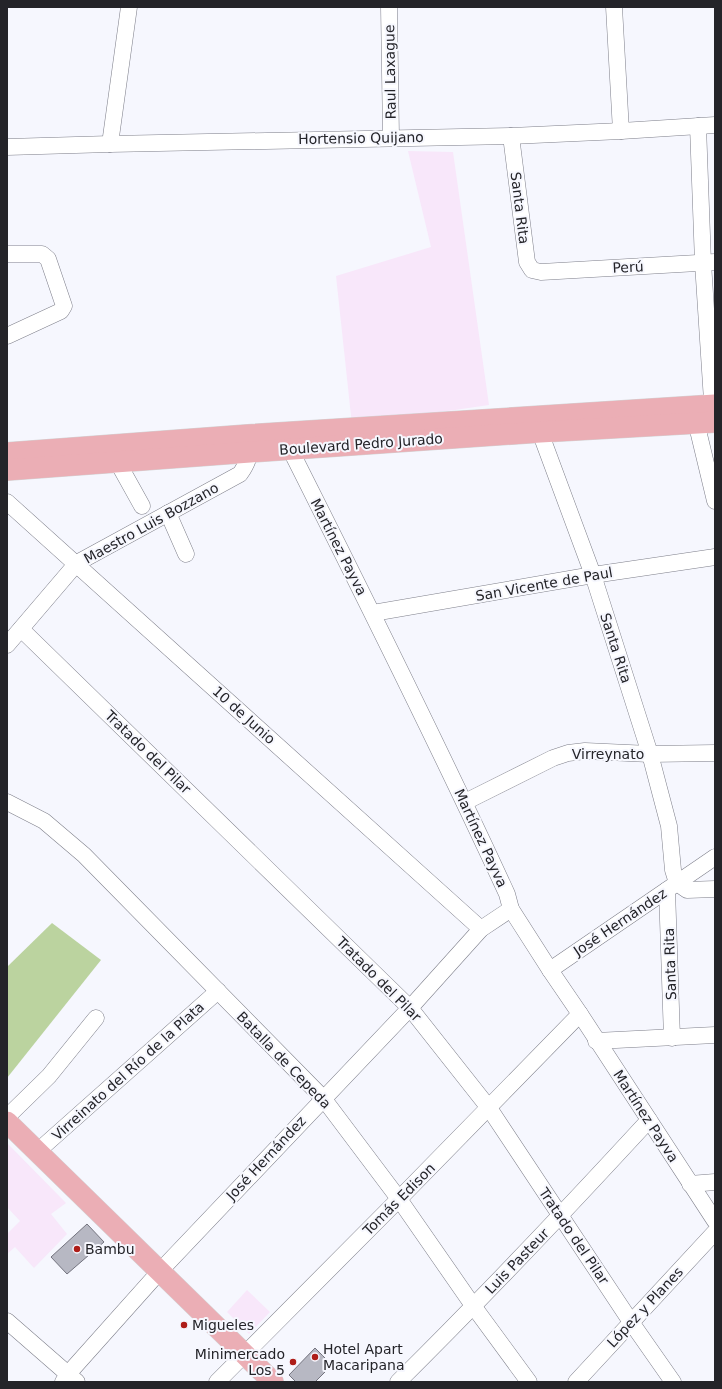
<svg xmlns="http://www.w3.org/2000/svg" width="722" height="1389" font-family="'DejaVu Sans',sans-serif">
<rect width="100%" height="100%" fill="#f6f7fe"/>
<!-- commercial -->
<g fill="#f8e7fa">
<polygon points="408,151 453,152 489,405 352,425 336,276 431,247"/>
<polygon points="7,1143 66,1203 51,1214 67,1234 34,1268 15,1247 7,1254 7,1234 20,1221 7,1207"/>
<polygon points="247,1290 270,1312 249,1334 227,1312"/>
</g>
<!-- forest -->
<polygon fill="#bbd39f" points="52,923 101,960 7,1078 7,967"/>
<!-- building -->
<g fill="#b7b8c3" stroke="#74747f">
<polygon points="87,1224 104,1242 67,1274 51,1257"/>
<polygon points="315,1348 332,1365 315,1382 296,1382 289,1375"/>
</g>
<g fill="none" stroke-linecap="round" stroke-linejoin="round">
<!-- minor casing -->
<g stroke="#7e7f8a" stroke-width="17">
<g id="minor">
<polyline points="389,7 391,137"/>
<polyline points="614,7 621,131"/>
<polyline points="698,126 703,263 713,416"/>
<polyline points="511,136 527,262 532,270 541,272 715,262"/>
<polyline points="110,144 129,7"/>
<polyline points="7,147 110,144 511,136 621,131 715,125"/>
<polyline points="7,254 42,254 48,259 64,306 61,311 7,336"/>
<polyline points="696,413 696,422 715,501"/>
<polyline points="538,421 540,432 593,575 650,754 669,826 673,870 677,883"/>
<path d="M290 438V449C364 596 438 744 507 894L511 909 550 970 580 1014 715 1221"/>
<polyline points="117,461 142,506"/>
<polyline points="7,502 481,929"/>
<polyline points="168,513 186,554"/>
<polyline points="373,613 593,575 715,557"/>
<polyline points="21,629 410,1008 489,1108 631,1322 673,1382"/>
<path d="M7 645 77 563 240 474C247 464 251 455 249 443"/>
<polyline points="7,802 44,821 84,855 323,1098 399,1199 474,1307 529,1382"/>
<polyline points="465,802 553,758 568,753 585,751 650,754 715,753"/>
<polyline points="677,883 687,890 715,889"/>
<polyline points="667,890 672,1038"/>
<polyline points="550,970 715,857"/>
<polyline points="596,1041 715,1035"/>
<polyline points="7,1117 49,1076 96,1018"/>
<polyline points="38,1151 218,991"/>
<polyline points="690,1184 715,1182"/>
<polyline points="7,1321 77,1382"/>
<polyline points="63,1382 68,1374 160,1271 410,1008 481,929 511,909"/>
<polyline points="217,1382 399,1199 580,1014"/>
<path d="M398 1382C484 1297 567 1209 649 1120"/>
<polyline points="576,1382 715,1232"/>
</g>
</g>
<!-- major casing -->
<g stroke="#d3d3d4" stroke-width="22">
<g id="major">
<polyline points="7,453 248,435 715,405"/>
<polyline points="7,470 250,452 540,432 715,422"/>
<polyline points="7,1122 273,1382"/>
</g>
</g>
<!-- minor -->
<use href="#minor" stroke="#fff" stroke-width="16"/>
<!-- major -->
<use href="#major" stroke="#ebaeb5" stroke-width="21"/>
</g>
<!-- markers -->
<g fill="#ae1d18" stroke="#f6f7fe" stroke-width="1.5">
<circle cx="77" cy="1249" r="4"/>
<circle cx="184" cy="1325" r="4"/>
<circle cx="315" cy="1357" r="4"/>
<circle cx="293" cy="1362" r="4"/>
</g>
<g text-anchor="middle" stroke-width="4" stroke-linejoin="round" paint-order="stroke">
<!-- street labels -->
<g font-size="14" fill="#242429" stroke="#f6f7fe">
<text transform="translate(390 72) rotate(-91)" y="5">Raul Laxague</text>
<text transform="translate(361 138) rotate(-1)" y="5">Hortensio Quijano</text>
<text transform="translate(520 208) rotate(83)" y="5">Santa Rita</text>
<text transform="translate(628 267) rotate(-3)" y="5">Perú</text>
<text transform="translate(361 444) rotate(-4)" y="5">Boulevard Pedro Jurado</text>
<text transform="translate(151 523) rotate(-29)" y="5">Maestro Luis Bozzano</text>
<text transform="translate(339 547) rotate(63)" y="5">Martínez Payva</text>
<text transform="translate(544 584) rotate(-10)" y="5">San Vicente de Paul</text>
<text transform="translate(616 648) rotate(72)" y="5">Santa Rita</text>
<text transform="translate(244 715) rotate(42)" y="5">10 de Junio</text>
<text transform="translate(148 752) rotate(44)" y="5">Tratado del Pilar</text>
<text x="608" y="759">Virreynato</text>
<text transform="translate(481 838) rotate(65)" y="5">Martínez Payva</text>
<text transform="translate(620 922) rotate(-34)" y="5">José Hernández</text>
<text transform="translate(670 964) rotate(-92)" y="5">Santa Rita</text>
<text transform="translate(379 979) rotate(45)" y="5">Tratado del Pilar</text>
<text transform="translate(284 1060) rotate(46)" y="5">Batalla de Cepeda</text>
<text transform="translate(128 1071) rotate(-42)" y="5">Virreinato del Río de la Plata</text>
<text transform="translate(646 1116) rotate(57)" y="5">Martínez Payva</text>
<text transform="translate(266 1158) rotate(-47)" y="5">José Hernández</text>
<text transform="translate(399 1199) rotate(-45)" y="5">Tomás Edison</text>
<text transform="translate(574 1236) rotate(56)" y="5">Tratado del Pilar</text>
<text transform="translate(517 1261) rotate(-46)" y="5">Luis Pasteur</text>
<text transform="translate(645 1307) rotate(-47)" y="5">López y Planes</text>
</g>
<!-- poi labels -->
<g font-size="14" fill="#242429" stroke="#f6f7fe" text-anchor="start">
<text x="85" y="1254">Bambu</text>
<text x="192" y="1330">Migueles</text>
<text x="323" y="1354">Hotel Apart<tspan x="323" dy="16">Macaripana</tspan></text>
<text x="285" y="1359" text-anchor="end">Minimercado<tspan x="285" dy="16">Los 5</tspan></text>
</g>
</g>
<!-- border -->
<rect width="722" height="1389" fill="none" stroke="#242429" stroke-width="16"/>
</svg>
